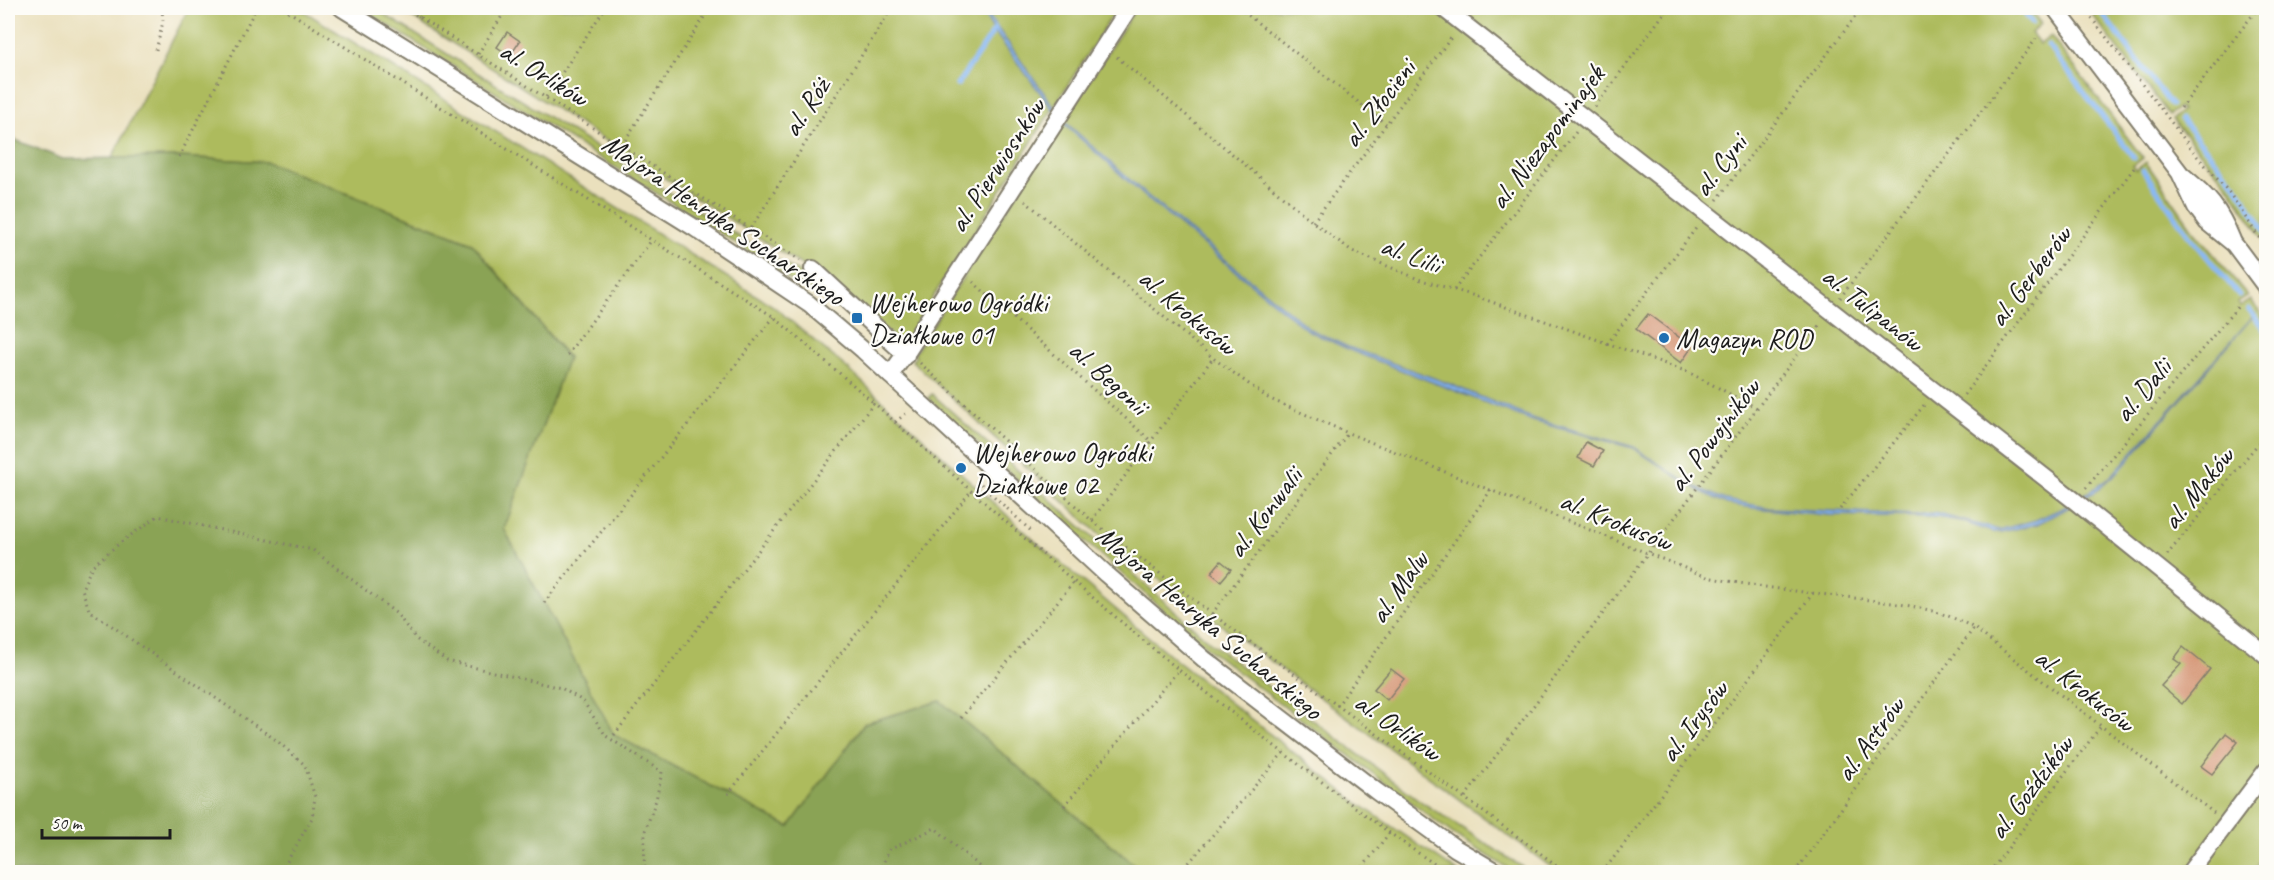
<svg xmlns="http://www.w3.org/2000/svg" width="2274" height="880" font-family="Caveat,sans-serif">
<rect width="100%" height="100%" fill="#fdfcf7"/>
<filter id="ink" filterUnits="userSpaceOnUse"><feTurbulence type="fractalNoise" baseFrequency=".0167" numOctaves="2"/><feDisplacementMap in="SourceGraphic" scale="12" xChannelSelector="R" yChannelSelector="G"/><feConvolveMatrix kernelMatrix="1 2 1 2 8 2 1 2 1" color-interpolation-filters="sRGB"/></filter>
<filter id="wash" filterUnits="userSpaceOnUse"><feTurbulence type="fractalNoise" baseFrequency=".008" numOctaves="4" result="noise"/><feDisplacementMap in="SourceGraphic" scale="24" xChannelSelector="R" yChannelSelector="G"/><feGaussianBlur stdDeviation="1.35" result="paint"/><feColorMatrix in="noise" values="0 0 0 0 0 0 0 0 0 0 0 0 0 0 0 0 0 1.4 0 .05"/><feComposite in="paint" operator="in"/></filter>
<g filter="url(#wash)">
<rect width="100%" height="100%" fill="#eae0bd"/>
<!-- green -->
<g fill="#adbb5d" stroke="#646c3c" stroke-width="1.5">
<polygon points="189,8 299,8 773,306 848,369 1035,541 1177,661 1359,804 1458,872 1143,872 940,701 865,723 789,827 614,735 504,529 568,357 472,243 267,162 179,157 112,158"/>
<polygon points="360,8 374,8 767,254 818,283 827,294 825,296 796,284 725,236"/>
<polygon points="397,8 1117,8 903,344 811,271"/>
<polygon points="1136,8 2029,8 2041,24 2031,33 2040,44 2051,36 2143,158 2133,166 2136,170 2146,162 2191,227 2248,296 2238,303 2240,307 2251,300 2266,321 2266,852 2254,872 1558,872 1103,538 912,361 916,356 914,354"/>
<polygon points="2087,8 2266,8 2266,243 2229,187 2172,119 2182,110 2179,107 2169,115"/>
<polygon points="932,394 1212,644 1423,803 1530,872 1514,872 1453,834 1212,652 1079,536 928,398"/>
</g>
<!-- forest -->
<polygon fill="#8aa354" stroke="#536038" stroke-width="1.5" points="8,137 63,159 179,157 267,162 472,243 568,358 504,529 614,735 789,827 865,723 940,701 1143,872 8,872"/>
<!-- water -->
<polygon fill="#89b9f5" stroke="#526a88" stroke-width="1.5" points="981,8 983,8 1064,121 1149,197 1310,329 1348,347 1447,383 1534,419 1634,447 1685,482 1725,500 1770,508 1914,515 1934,513 1999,530 2036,520 2063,508 2106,481 2116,471 2256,313 2120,470 2099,489 2064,510 2037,524 2001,532 1992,532 1961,521 1936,517 1829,515 1754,508 1727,504 1700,491 1633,448 1533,421 1352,351 1307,330 1149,200 1063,123 994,31"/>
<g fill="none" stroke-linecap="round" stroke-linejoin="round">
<!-- stream -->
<g stroke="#89b9f5" stroke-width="5">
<polyline points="2021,8 2032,23"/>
<polyline points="2098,8 2171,105"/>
<polyline points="2048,45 2134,158"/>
<polyline points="957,85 995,29"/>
<polyline points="2181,119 2237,187 2266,232"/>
<polyline points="2143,170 2188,234 2239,295"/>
<polyline points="2249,309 2266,332"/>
</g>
</g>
<g id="blocks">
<!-- building -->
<g fill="#d59777">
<polygon points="507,32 520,41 510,56 497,47"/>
<polygon points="1648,314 1692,347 1681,363 1636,329"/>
<polygon points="1586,442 1603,451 1594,466 1578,458"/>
<polygon points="1221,561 1231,569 1221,581 1211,573"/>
<polygon points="2183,647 2210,669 2182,704 2161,686 2181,664 2174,659"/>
<polygon points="1391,669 1404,679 1387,700 1374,689"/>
<polygon points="2226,733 2238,742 2212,774 2201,766"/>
</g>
</g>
</g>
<g filter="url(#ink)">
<use href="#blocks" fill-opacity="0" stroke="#837e6c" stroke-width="1.5"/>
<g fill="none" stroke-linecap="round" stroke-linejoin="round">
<!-- minor casing -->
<g stroke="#837e6c" stroke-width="20">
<g id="minor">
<polyline points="342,8 695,228 809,304 863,350 1106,574 1204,659 1376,791 1455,848 1496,872"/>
<polyline points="1443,8 2075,501 2266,655"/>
<polyline points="2055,8 2180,173 2196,207 2207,222 2234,244 2266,287"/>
<path d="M2183 176C2209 197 2219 209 2232 240"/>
<polyline points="813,269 906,355"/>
<polyline points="890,375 909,349 1129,8"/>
<polyline points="2190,872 2266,771"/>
</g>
</g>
<!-- path -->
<g stroke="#837e6c" stroke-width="3" stroke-dasharray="1.5 4.5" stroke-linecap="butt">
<polyline points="283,8 774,317 874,403"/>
<polyline points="405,8 800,260"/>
<polyline points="1239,8 1386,124"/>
<polyline points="2084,8 2197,156 2228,191 2266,248"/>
<polyline points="419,17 423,8"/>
<polyline points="156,50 163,22 162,8"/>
<polyline points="478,54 507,8"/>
<polyline points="1117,57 1313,222 1352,251 1418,279 1475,296 1688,372 1757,408"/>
<polyline points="546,97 605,8"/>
<polyline points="1595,107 1668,8"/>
<polyline points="2181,108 2258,8"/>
<polyline points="622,145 710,8"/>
<polyline points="179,157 256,8"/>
<polyline points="1717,200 1862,8"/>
<path d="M1025 201 1213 358 1268 398 1348 433 1707 577C1755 587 1804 592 1854 598 1897 604 1935 606 1974 628L2214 813"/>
<polyline points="1313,222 1453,35"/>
<polyline points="751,228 892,8"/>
<polyline points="973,282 1151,441"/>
<polyline points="1454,290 1576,132"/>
<polyline points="1840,298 2036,39"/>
<polyline points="1607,344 1697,227"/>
<polyline points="567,355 651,241"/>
<polyline points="920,363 1091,520 1212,614 1566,872"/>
<polyline points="1964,395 2134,168"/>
<polyline points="895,422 907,413"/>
<polyline points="981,484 1031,531"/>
<polyline points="2086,488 2239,305"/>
<polyline points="1840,509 1925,404"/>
<polyline points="1092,520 1213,358"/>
<polyline points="2167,555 2266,434"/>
<polyline points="544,603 774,317"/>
<polyline points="1212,614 1348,433"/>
<polyline points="1337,706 1491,490"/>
<polyline points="961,718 1073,583"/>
<path d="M614 735 874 403C1019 535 1165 665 1322 782 1363 813 1404 845 1447 872"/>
<polyline points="728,794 971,491"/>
<polyline points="1465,797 1821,323"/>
<polyline points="1064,806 1178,671"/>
<polyline points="281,872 312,818 315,797 305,765 276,740 89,610 82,589 92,566 121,542 158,516 313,550 397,614 416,639 447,661 561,688 583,701 606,736 662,772 656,800 645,831 644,872"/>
<polyline points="879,872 889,850 935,828 986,872"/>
<polyline points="1181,872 1283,753"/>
<polyline points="1359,872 1390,832"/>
<polyline points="1603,872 1813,593"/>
<polyline points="1795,872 1974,628"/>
<polyline points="1990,872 2101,726"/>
</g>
<!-- minor -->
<use href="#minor" stroke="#fff" stroke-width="16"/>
</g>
</g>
<!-- markers -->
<g fill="#1f6fb2" stroke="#fdfcf7" stroke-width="2">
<rect x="851" y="312" width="12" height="12" rx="3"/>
<circle cx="1664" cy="338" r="6"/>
<circle cx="961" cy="468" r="6"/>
</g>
<g text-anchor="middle" stroke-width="4.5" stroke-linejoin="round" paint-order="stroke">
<!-- street labels -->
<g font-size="28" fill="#1c1c1c" stroke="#fdfcf7">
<text transform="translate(544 73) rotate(32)" y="10">al. Orlików</text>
<text transform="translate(1378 103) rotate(-53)" y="10">al. Złocieni</text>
<text transform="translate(805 107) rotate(-57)" y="10">al. Róż</text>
<text transform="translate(1546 137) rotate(-53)" y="10">al. Niezapominajek</text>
<text transform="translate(996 165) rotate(-57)" y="10">al. Pierwiosnków</text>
<text transform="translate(1719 165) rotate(-53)" y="10">al. Cyni</text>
<text transform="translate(724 219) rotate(34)" y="10">Majora Henryka Sucharskiego</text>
<text transform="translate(1411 254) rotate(20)" y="10">al. Lilii</text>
<text transform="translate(2029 276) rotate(-53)" y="10">al. Gerberów</text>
<text transform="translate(1873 308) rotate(38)" y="10">al. Tulipanów</text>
<text transform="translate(1188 311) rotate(40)" y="10">al. Krokusów</text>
<text transform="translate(1109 377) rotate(42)" y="10">al. Begonii</text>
<text transform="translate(2142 390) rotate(-50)" y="10">al. Dalii</text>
<text transform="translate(1713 435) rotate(-53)" y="10">al. Powojników</text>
<text transform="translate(2197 488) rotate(-51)" y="10">al. Maków</text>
<text transform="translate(1264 512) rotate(-53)" y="10">al. Konwalii</text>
<text transform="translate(1616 520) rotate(22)" y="10">al. Krokusów</text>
<text transform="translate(1398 587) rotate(-55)" y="10">al. Malw</text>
<text transform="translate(1210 622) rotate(40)" y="10">Majora Henryka Sucharskiego</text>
<text transform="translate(2085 689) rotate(38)" y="10">al. Krokusów</text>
<text transform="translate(1693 721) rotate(-53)" y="10">al. Irysów</text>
<text transform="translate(1398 726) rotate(35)" y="10">al. Orlików</text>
<text transform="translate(1869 739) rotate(-54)" y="10">al. Astrów</text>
<text transform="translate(2030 787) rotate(-53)" y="10">al. Goździków</text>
</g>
<!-- poi labels -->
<g font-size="28" fill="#1c1c1c" stroke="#fdfcf7" text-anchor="start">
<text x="869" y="312">Wejherowo Ogródki<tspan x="869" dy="32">Działkowe 01</tspan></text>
<text x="1676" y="348">Magazyn ROD</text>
<text x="973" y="462">Wejherowo Ogródki<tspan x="973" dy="32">Działkowe 02</tspan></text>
</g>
</g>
<!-- margin -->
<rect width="2274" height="880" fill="none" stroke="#fdfcf7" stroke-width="30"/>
<!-- scale -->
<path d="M42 829v9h128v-9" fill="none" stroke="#1c1c1c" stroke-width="3"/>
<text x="51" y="829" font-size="18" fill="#1c1c1c" stroke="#fdfcf7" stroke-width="4.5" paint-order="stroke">50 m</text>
</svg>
